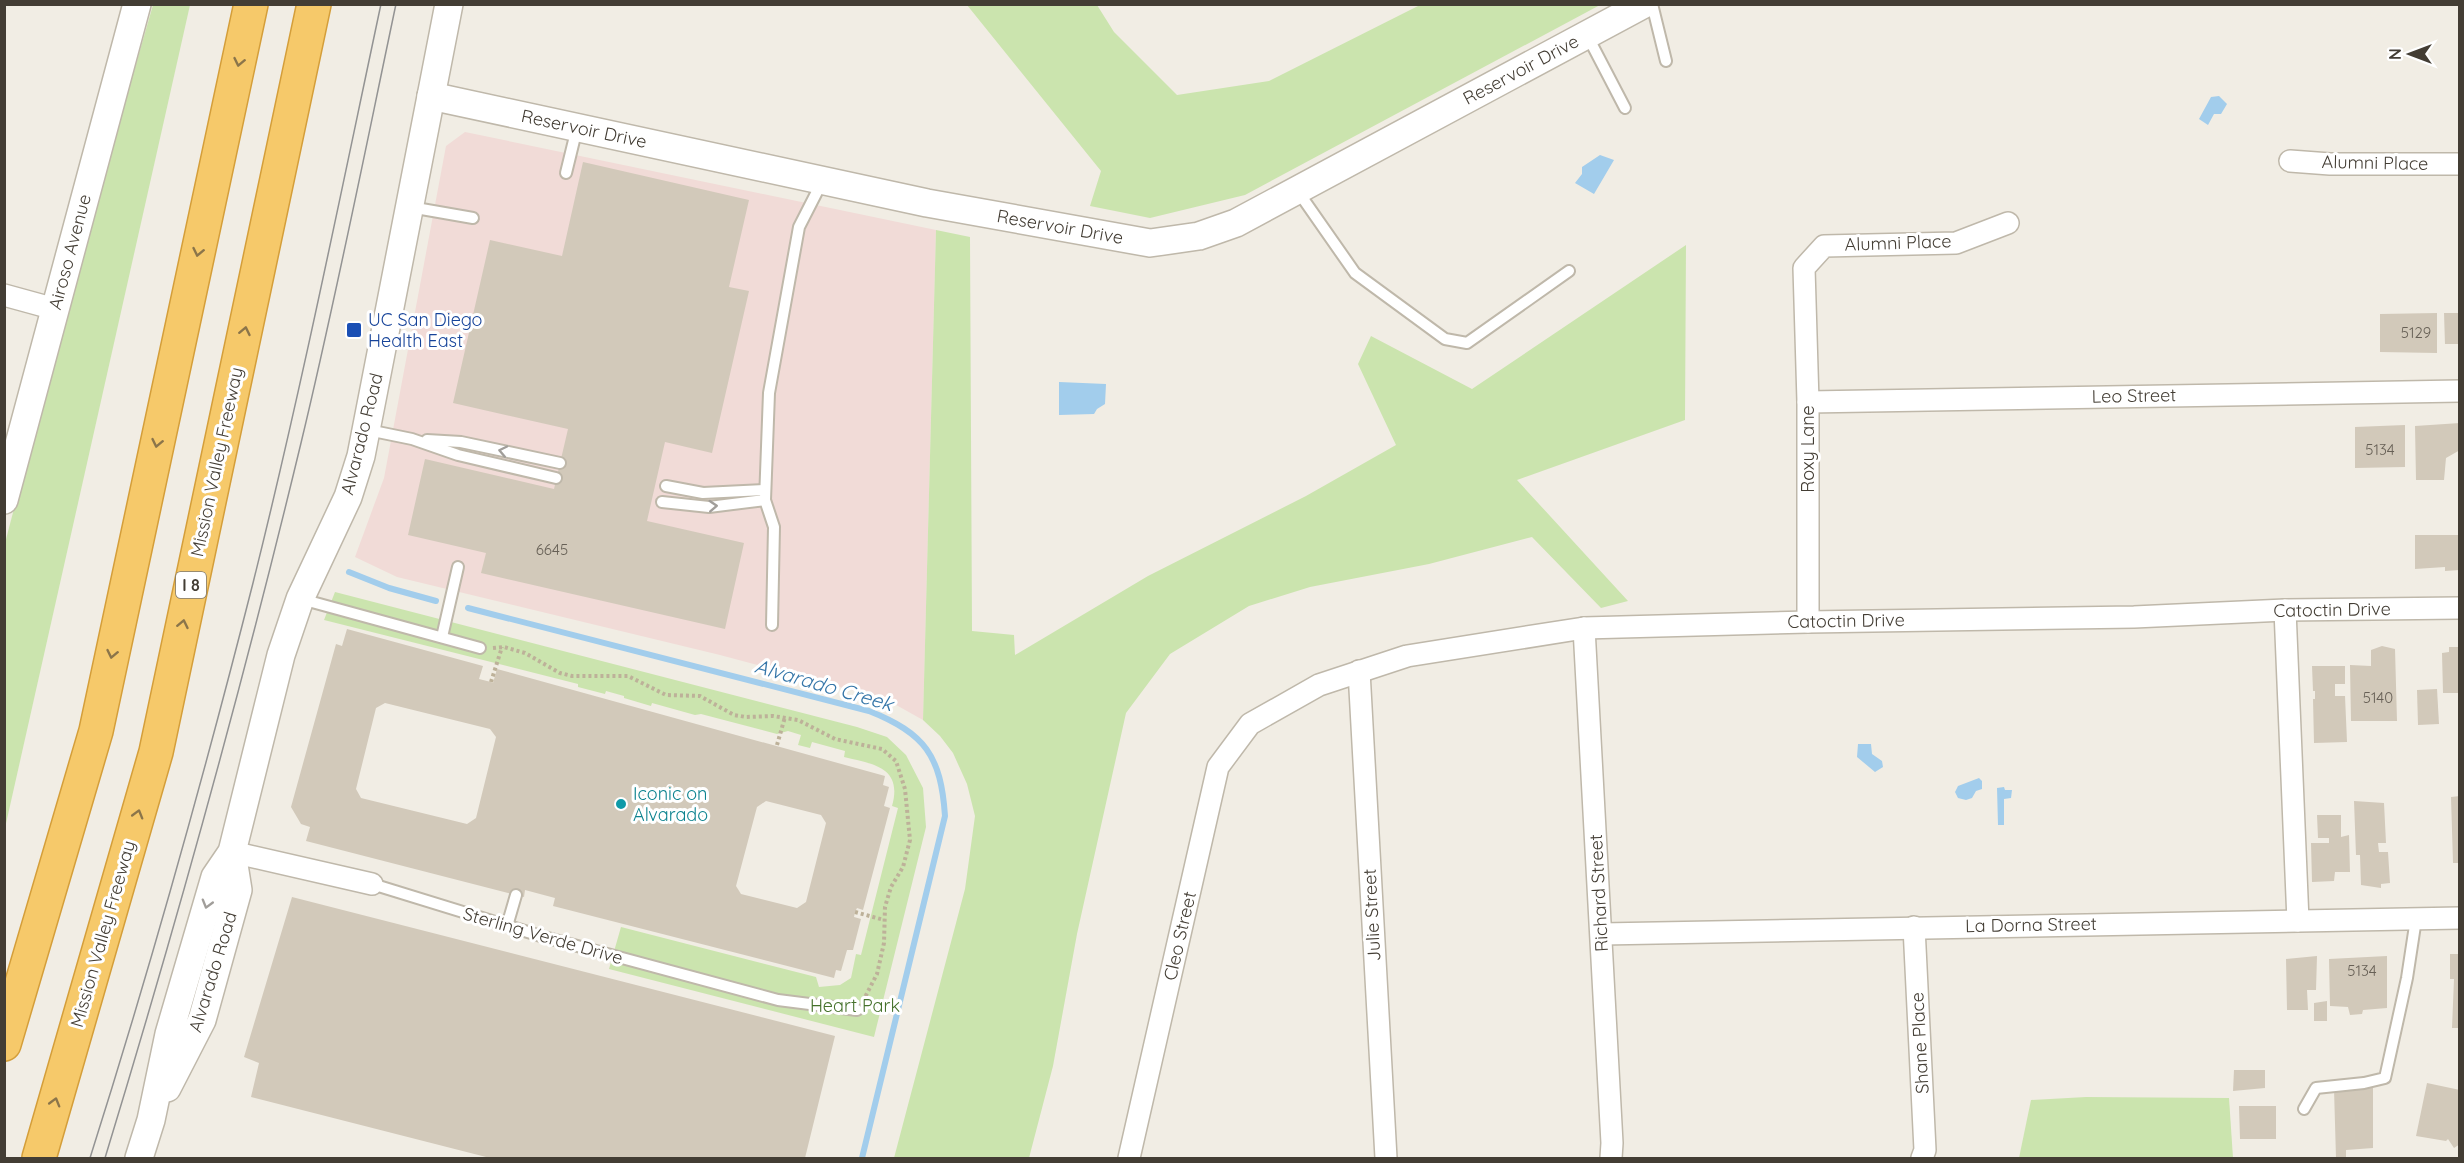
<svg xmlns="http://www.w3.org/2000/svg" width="2464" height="1163" font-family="Quicksand,sans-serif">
<rect width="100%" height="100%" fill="#f1ede4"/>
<!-- medical -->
<polygon fill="#f1dbd7" points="465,132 936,230 923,720 889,701 851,690 720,655 397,577 355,557 384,478 446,146"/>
<!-- green -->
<g fill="#cbe4ae">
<polygon points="153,5 190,5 5,828 5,543 77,269"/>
<polygon points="967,5 1097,5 1114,32 1177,95 1269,81 1420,5 1600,5 1245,195 1150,218 1090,206 1101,171"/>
<polygon points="936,230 970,237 972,631 1014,635 1015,655 1148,576 1306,496 1396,445 1358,364 1371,336 1472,389 1686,245 1685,420 1517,480 1628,601 1601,608 1532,537 1429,564 1310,587 1249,606 1170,654 1126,713 1077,934 1053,1066 1029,1158 894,1158 965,889 975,816 967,784 953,753 940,736 923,720"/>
<path d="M335 592 857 727 887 737 906 755 923 788 926 827 874 1037 609 969 621 927 816 977 819 987 840 985 851 978 856 954 861 955 898 808 892 806C903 767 873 764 844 757L845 751 812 742 810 748 798 745 801 735 788 731 777 734 701 714 695 715 652 703 651 706 624 698V696L606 691 605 694 578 687V684L324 620Z"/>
<polygon points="2086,1097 2229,1098 2233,1158 2019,1158 2031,1100"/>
</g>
<!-- water -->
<g fill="#a2cdec">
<polygon points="2219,96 2227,104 2221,114 2214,114 2208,125 2199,119 2211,97"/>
<polygon points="1600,155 1614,160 1594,194 1575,183 1582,174 1582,167"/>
<polygon points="1059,382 1106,384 1105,404 1097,409 1094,414 1059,415"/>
<polygon points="1858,744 1871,744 1872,754 1882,761 1883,767 1875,772 1857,757"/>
<polygon points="1979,778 1982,781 1982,789 1976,791 1972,798 1966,800 1958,798 1955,792 1958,786"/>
<polygon points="2004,787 2005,790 2012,790 2011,798 2004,799 2004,825 1998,825 1997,788"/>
</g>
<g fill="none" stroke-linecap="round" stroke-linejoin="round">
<!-- stream -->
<g stroke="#a2cdec" stroke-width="6">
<polyline points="349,572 389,588 436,601"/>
<path d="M468 608 869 711C925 733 941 756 945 816L862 1158"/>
</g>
</g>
<!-- building -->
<g fill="#d2c9ba" fill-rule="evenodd">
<polygon points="583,162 749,200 729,287 749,291 712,453 665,442 647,521 744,543 725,629 481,573 486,553 408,535 425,459 554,489 568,429 453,403 490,240 562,256"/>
<polygon points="2437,313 2437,353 2380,352 2380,314"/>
<polygon points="2444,313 2460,313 2460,344 2445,344"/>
<polygon points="2460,423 2460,450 2446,458 2444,480 2416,480 2415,426"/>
<polygon points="2405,425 2405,467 2355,468 2355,427"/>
<polygon points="2415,535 2460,535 2460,570 2445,571 2445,567 2415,569"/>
<path d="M347 629 483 666 479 679 491 682 493 683 497 669 885 776 883 785 889 787 884 806 890 808 863 910 857 908 855 912 854 917 861 919 853 950H847L841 971 836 970 834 978 553 906 555 898 525 890 524 897 306 841 310 827 301 824 291 807 336 644 342 646ZM385 703 490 729 496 737 476 818 467 824 361 798 356 789 376 708ZM766 801 821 815 826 823 806 902 797 908 741 894 736 886 757 807Z"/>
<polygon points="2382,646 2395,649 2397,721 2351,721 2350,665 2371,666 2371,650"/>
<polygon points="2449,647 2460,647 2460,693 2443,693 2442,653 2449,652"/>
<polygon points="2312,666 2345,666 2345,684 2335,684 2335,696 2345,696 2347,742 2314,743 2313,699 2315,699 2315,691 2313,691"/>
<polygon points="2437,689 2439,724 2418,725 2417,690"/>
<polygon points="2460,796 2460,863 2453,863 2451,797"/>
<polygon points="2354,801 2384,803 2386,843 2378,843 2379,852 2388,852 2390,883 2381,884 2381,888 2361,885 2360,855 2356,855"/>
<polygon points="2317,815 2341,815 2341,837 2349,835 2350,872 2335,872 2334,881 2312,882 2311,843 2329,843 2329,838 2318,838"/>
<polygon points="292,897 835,1036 805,1158 490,1158 251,1097 259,1063 244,1057"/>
<polygon points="2450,954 2460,954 2460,1028 2452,1028 2454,979 2450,979"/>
<polygon points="2317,956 2316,990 2307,990 2308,1010 2287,1010 2286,959"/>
<polygon points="2387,956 2387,1008 2363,1010 2362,1014 2350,1015 2348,1007 2330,1006 2329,959"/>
<polygon points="2327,1001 2327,1021 2314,1021 2314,1003"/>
<polygon points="2234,1070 2265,1070 2265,1088 2233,1091"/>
<polygon points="2427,1083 2460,1090 2460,1144 2454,1148 2448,1139 2446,1141 2416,1136"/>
<polygon points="2373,1088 2373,1148 2346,1150 2346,1158 2336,1158 2334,1089"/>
<polygon points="2239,1106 2276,1106 2276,1139 2240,1139"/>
</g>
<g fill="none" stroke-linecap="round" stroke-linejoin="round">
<!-- service casing -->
<g stroke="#bfb8aa" stroke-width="14">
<g id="service">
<polyline points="1652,4 1666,61"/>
<polyline points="1587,35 1625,108"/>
<polyline points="566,173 577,128"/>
<polyline points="1297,190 1355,273 1445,339 1467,343 1569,271"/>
<polyline points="410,207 473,218"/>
<polyline points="368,430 412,439 458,455 556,478"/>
<polyline points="427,440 461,442 560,463"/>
<polyline points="666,486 703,493 765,490"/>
<polyline points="662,502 709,507 765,500"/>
<polyline points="301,599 480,648"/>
<polyline points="772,625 774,527 765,500 769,393 799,227 823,180"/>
<polyline points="442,637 458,567"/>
<polyline points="372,884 544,937 778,1000 857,1010"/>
<polyline points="507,926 516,895"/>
<polyline points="2304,1109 2316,1088 2364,1083 2385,1078 2407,978 2416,919"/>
</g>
</g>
<!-- minor casing -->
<g stroke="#bfb8aa" stroke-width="24">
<g id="minor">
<polyline points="2290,161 2330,164 2460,164"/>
<polyline points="4,295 55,309"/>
<polyline points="1808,402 2460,391"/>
<polyline points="2285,610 2298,921"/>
<polyline points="1808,622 1808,402 1804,268 1824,246 1956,243 2008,223"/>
<polyline points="1584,628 1612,1143 1611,1158"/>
<polyline points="1359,671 1386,1158"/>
<polyline points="232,852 372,884"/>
<polyline points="1914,927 1925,1150 1922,1158"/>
<polyline points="1602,934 2460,918"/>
<polyline points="1129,1158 1218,767 1250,724 1319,685 1407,656 1584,628 1808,622 2134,617 2285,610 2460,608"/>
</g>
</g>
<!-- tertiary casing -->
<g stroke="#bfb8aa" stroke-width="30">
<g id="tertiary">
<polyline points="431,96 927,203 1150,243 1199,236 1236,223 1644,4"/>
<polyline points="4,500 137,4"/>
<polyline points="167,1088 202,1020 238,890 232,852"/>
<polyline points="139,1158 151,1120 169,1034 215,877 232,852 281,655 300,599 348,497 361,456 449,4"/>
</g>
</g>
<!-- motorway casing -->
<g stroke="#d49e3a" stroke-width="36">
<g id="motorway">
<polyline points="4,1044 96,731 251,4"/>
<polyline points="39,1158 156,752 314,4"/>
</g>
</g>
<!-- path -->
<g stroke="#bdb199" stroke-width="4" stroke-dasharray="3 3" stroke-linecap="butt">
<polyline points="493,648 504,647 525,653 560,673 572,676 628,676 666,695 700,696 734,715 746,717 773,716 798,720 835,739 882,749 896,761 905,789 910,840 903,867 891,887 885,907 884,943 877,974 864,999"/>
<polyline points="491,682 502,647"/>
<polyline points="777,745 785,717"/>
<polyline points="855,912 884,920"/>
</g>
<!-- service -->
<use href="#service" stroke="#fff" stroke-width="10"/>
<!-- minor -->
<use href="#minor" stroke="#fff" stroke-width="21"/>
<!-- tertiary -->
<use href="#tertiary" stroke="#fff" stroke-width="27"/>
<!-- motorway -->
<use href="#motorway" stroke="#f6c96a" stroke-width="33"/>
<!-- tram -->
<g stroke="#939393" stroke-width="1.5">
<path d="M90 1158C150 969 204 776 253 583 301 391 340 197 381 4"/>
<path d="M105 1158C177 922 243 684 301 443 336 298 365 151 396 4"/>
</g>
</g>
<!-- one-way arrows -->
<defs><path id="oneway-chevron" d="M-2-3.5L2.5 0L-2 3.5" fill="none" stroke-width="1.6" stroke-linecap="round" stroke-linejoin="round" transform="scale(1.5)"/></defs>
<g stroke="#8b754a">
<use href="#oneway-chevron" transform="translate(239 62) rotate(102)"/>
<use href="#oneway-chevron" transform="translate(198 252) rotate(102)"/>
<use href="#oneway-chevron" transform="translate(245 331) rotate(-78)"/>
<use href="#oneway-chevron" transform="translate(157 443) rotate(102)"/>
<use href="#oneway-chevron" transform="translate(183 624) rotate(-78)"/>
<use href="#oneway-chevron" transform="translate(112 654) rotate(102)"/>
<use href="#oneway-chevron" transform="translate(138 814) rotate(-74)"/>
<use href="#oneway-chevron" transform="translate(55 1102) rotate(-74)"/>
</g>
<g stroke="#a19e9a">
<use href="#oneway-chevron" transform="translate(503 451) rotate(-168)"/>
<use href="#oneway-chevron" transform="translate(713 506) rotate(-3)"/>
<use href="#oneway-chevron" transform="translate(207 904) rotate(106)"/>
</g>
<!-- markers -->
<rect fill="#1a4fb4" stroke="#fff" stroke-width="2" x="346" y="322" width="16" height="16" rx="3"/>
<circle fill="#0f9aa8" stroke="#fff" stroke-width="2" cx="621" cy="804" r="6"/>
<g text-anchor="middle" stroke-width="6" stroke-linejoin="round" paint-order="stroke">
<!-- number labels -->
<g font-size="15" fill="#676056">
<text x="2416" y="338">5129</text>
<text x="2380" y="455">5134</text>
<text x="552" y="555">6645</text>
<text x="2378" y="703">5140</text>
<text x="2362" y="976">5134</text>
</g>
<!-- shield labels -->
<rect fill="#fff" stroke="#7b7771" stroke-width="1.5" x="176" y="572" width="30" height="26" rx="4.5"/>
<g font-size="16" font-weight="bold" fill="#433d34">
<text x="191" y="591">I 8</text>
</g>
<!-- street labels -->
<g font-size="18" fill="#433d34" stroke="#fff">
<text transform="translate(1521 70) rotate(-28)" y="6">Reservoir Drive</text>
<text transform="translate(584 129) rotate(12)" y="6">Reservoir Drive</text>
<text transform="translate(2375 163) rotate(1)" y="6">Alumni Place</text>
<text transform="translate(1060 227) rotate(10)" y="6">Reservoir Drive</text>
<text transform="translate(1898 243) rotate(-2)" y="6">Alumni Place</text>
<text transform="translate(70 252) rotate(-75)" y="6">Airoso Avenue</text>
<text transform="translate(2134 396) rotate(-1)" y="6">Leo Street</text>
<text transform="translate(362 434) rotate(-76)" y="6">Alvarado Road</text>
<text transform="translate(1808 449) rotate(-90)" y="6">Roxy Lane</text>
<text transform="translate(217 462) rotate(-78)" y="6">Mission Valley Freeway</text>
<text transform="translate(2332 610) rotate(-1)" y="6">Catoctin Drive</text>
<text transform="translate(1846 621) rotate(-1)" y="6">Catoctin Drive</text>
<text transform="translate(1599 893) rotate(-93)" y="6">Richard Street</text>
<text transform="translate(1372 915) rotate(-93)" y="6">Julie Street</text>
<text transform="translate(2031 925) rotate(-1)" y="6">La Dorna Street</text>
<text transform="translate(103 934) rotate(-74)" y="6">Mission Valley Freeway</text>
<text transform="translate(543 936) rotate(16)" y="6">Sterling Verde Drive</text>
<text transform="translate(1180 936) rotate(-77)" y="6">Cleo Street</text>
<text transform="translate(213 972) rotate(-73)" y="6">Alvarado Road</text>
<text transform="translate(1920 1043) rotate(-93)" y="6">Shane Place</text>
</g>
<!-- transit labels -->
<g font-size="18" fill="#164399" stroke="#fff" text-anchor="start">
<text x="368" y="326">UC San Diego<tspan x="368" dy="21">Health East</tspan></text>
</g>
<!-- culture labels -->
<g font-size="18" fill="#0d838f" stroke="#fff" text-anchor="start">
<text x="633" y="800">Iconic on<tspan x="633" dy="21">Alvarado</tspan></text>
</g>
<!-- park labels -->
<g font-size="18" fill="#45712b" stroke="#fff">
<text x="855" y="1012">Heart Park</text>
</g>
<!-- water labels -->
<g font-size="20" font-style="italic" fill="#3475a8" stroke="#fff">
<text transform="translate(824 685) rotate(16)" y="7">Alvarado Creek</text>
</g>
</g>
<!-- border -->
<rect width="2464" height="1163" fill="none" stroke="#433d34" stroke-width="12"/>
<!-- north arrow -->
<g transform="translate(2410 54) rotate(270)" stroke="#ffffff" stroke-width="4.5" paint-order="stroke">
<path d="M0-4.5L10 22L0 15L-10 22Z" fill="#433d34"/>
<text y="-9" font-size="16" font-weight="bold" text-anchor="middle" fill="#433d34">N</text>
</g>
</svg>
